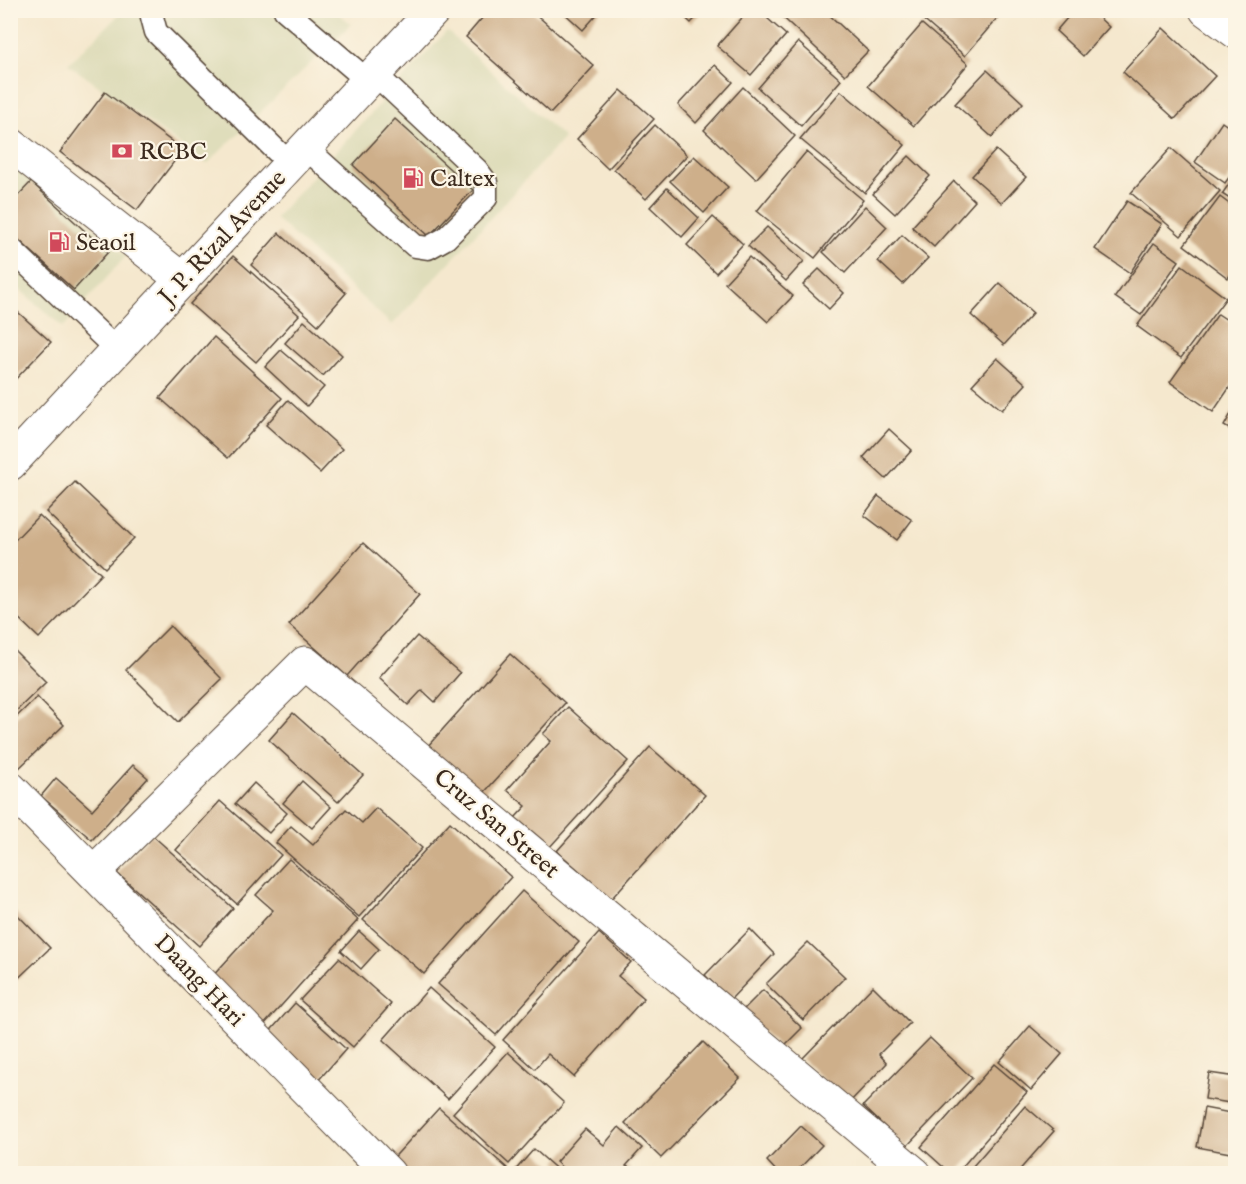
<svg xmlns="http://www.w3.org/2000/svg" width="1246" height="1184" font-family="'IM FELL English',serif">
<rect width="100%" height="100%" fill="#fcf5e5"/>
<filter id="ink" filterUnits="userSpaceOnUse"><feTurbulence type="fractalNoise" baseFrequency=".0167" numOctaves="2"/><feDisplacementMap in="SourceGraphic" scale="12" xChannelSelector="R" yChannelSelector="G"/><feConvolveMatrix kernelMatrix="1 2 1 2 8 2 1 2 1" color-interpolation-filters="sRGB"/></filter>
<filter id="wash" filterUnits="userSpaceOnUse"><feTurbulence type="fractalNoise" baseFrequency=".008" numOctaves="4" result="noise"/><feDisplacementMap in="SourceGraphic" scale="24" xChannelSelector="R" yChannelSelector="G"/><feGaussianBlur stdDeviation="1.35" result="paint"/><feColorMatrix in="noise" values="0 0 0 0 0 0 0 0 0 0 0 0 0 0 0 0 0 1.4 0 .05"/><feComposite in="paint" operator="in"/></filter>
<g filter="url(#wash)">
<rect width="100%" height="100%" fill="#f5e8ce"/>
<!-- built -->
<g fill="#dfddbb">
<polygon points="123,11 336,11 351,24 207,164 68,64"/>
<polygon points="447,31 564,138 392,325 275,218"/>
<polygon points="11,156 126,256 63,327 11,282"/>
</g>
<g id="blocks">
<!-- building -->
<g fill="#ceaf8a">
<polygon points="489,10 531,10 594,66 551,113 466,37"/>
<polygon points="561,10 601,10 583,30"/>
<polygon points="677,10 703,10 691,23"/>
<polygon points="749,10 758,10 786,35 751,75 717,46"/>
<polygon points="775,10 824,10 868,51 845,75"/>
<polygon points="912,10 1004,10 965,56"/>
<polygon points="1074,10 1091,10 1109,27 1083,56 1056,31"/>
<polygon points="922,24 968,64 914,126 868,86"/>
<polygon points="1163,28 1215,76 1175,119 1123,72"/>
<polygon points="798,42 841,80 801,126 758,88"/>
<polygon points="715,65 733,82 696,123 678,105"/>
<polygon points="987,70 1023,103 992,137 955,104"/>
<polygon points="743,87 795,136 756,179 704,130"/>
<polygon points="621,90 654,119 608,169 577,139"/>
<polygon points="841,91 905,145 865,193 800,139"/>
<polygon points="105,92 183,150 137,210 60,152"/>
<polygon points="395,119 473,190 429,236 353,165"/>
<polygon points="1222,122 1236,132 1236,168 1225,183 1195,162"/>
<polygon points="655,125 687,155 646,199 614,169"/>
<polygon points="1171,148 1220,191 1181,236 1131,193"/>
<polygon points="996,150 1026,177 1002,203 972,176"/>
<polygon points="806,152 863,200 815,258 757,211"/>
<polygon points="694,156 728,187 704,213 670,181"/>
<polygon points="909,156 930,176 895,214 873,194"/>
<polygon points="1236,174 1236,203 1222,194"/>
<polygon points="954,181 975,201 934,247 912,227"/>
<polygon points="31,182 108,252 74,290 10,232 10,204"/>
<polygon points="667,188 699,218 682,237 650,207"/>
<polygon points="1220,197 1236,209 1236,267 1228,278 1184,245"/>
<polygon points="1127,201 1162,224 1130,273 1095,249"/>
<polygon points="865,206 887,227 845,273 823,252"/>
<polygon points="713,217 743,244 716,273 687,245"/>
<polygon points="767,227 804,261 786,281 748,246"/>
<polygon points="279,233 346,293 318,325 251,265"/>
<polygon points="902,235 928,258 903,284 878,261"/>
<polygon points="1154,243 1179,261 1141,315 1115,297"/>
<polygon points="233,256 299,315 256,362 190,304"/>
<polygon points="749,257 793,296 768,322 725,283"/>
<polygon points="1182,265 1226,298 1181,358 1137,326"/>
<polygon points="819,269 844,293 829,309 803,285"/>
<polygon points="1000,283 1033,313 1004,345 971,315"/>
<polygon points="10,305 51,342 10,385"/>
<polygon points="1218,314 1236,326 1236,378 1213,412 1170,382"/>
<polygon points="304,321 342,355 323,376 285,343"/>
<polygon points="214,337 282,398 228,458 160,398"/>
<polygon points="281,350 324,387 307,406 265,367"/>
<polygon points="997,358 1026,384 1002,410 972,385"/>
<polygon points="288,400 342,449 320,473 266,425"/>
<polygon points="1236,405 1236,433 1224,426"/>
<polygon points="889,429 912,450 886,479 863,458"/>
<polygon points="75,482 134,538 105,568 46,512"/>
<polygon points="878,496 912,520 897,540 864,515"/>
<polygon points="39,515 101,574 39,638 10,610 10,545"/>
<polygon points="363,543 420,594 347,676 289,625"/>
<polygon points="170,626 222,679 178,722 126,670"/>
<polygon points="417,636 460,673 435,702 422,690 408,705 379,678"/>
<polygon points="10,646 46,682 10,717"/>
<polygon points="510,654 565,703 481,796 427,747"/>
<polygon points="37,697 64,725 17,770 10,763 10,723"/>
<polygon points="568,707 628,761 548,849 514,819 526,806 507,790 551,741 543,734"/>
<polygon points="293,713 363,775 338,802 269,740"/>
<polygon points="650,747 705,795 611,899 557,851"/>
<polygon points="133,765 148,778 92,840 41,796 56,778 92,810"/>
<polygon points="302,781 331,807 312,828 283,803"/>
<polygon points="254,783 287,813 269,833 235,804"/>
<polygon points="220,801 281,855 237,904 176,850"/>
<polygon points="376,808 422,848 359,917 276,843 291,826 313,845 346,809 362,823"/>
<polygon points="450,822 511,877 424,974 363,920"/>
<polygon points="151,834 233,908 199,946 117,873"/>
<polygon points="289,859 358,920 263,1026 210,979 273,910 256,895"/>
<polygon points="522,891 579,942 496,1035 438,984"/>
<polygon points="10,907 50,948 10,986"/>
<polygon points="750,929 774,954 730,1000 705,975"/>
<polygon points="359,931 379,949 361,969 341,951"/>
<polygon points="599,933 631,962 618,976 644,998 574,1077 548,1054 535,1069 503,1040"/>
<polygon points="808,942 845,977 803,1020 766,984"/>
<polygon points="339,958 391,1004 353,1047 300,1000"/>
<polygon points="873,986 910,1023 879,1054 887,1063 848,1104 802,1059"/>
<polygon points="429,988 495,1047 448,1099 383,1040"/>
<polygon points="763,990 802,1028 781,1049 742,1011"/>
<polygon points="295,1003 346,1049 316,1083 265,1037"/>
<polygon points="1030,1026 1062,1054 1031,1090 999,1062"/>
<polygon points="930,1038 972,1078 906,1147 863,1106"/>
<polygon points="703,1042 740,1078 661,1158 625,1123"/>
<polygon points="508,1052 564,1103 509,1164 453,1113"/>
<polygon points="994,1064 1027,1092 956,1174 951,1174 921,1147"/>
<polygon points="1209,1073 1236,1077 1236,1104 1205,1099"/>
<polygon points="1025,1106 1054,1131 1016,1174 966,1174"/>
<polygon points="439,1108 507,1168 502,1174 399,1174 388,1164"/>
<polygon points="1204,1108 1236,1114 1236,1154 1197,1147"/>
<polygon points="801,1126 822,1145 794,1174 779,1174 767,1161"/>
<polygon points="619,1127 642,1148 626,1166 630,1168 625,1174 569,1174 556,1162 585,1129 604,1145"/>
<polygon points="534,1149 562,1174 512,1174"/>
</g>
</g>
</g>
<g filter="url(#ink)">
<use href="#blocks" fill-opacity="0" stroke="#574638" stroke-width="1.5"/>
<g fill="none" stroke-linecap="round" stroke-linejoin="round">
<!-- service casing -->
<g stroke="#574638" stroke-width="25">
<g id="service">
<polyline points="154,10 152,17 156,32 290,164"/>
<polyline points="285,10 368,81"/>
<polyline points="306,148 415,246 428,248 446,238 486,198 486,182 477,170 375,74"/>
<polyline points="10,248 117,350"/>
</g>
</g>
<!-- minor casing -->
<g stroke="#574638" stroke-width="35">
<g id="minor">
<polyline points="1206,10 1236,32"/>
<polyline points="10,144 183,280"/>
<polyline points="10,788 389,1174"/>
<polyline points="94,872 305,663 915,1174"/>
</g>
</g>
<!-- secondary casing -->
<g stroke="#574638" stroke-width="35">
<polyline id="secondary" points="10,464 434,10"/>
</g>
<!-- service -->
<use href="#service" stroke="#fff" stroke-width="22"/>
<!-- minor -->
<use href="#minor" stroke="#fff" stroke-width="33"/>
<!-- secondary -->
<use href="#secondary" stroke="#fff" stroke-width="33"/>
</g>
</g>
<!-- icons -->
<defs>
<g id="bank-bare" transform="scale(1.62)"><path d="M-6-4H6V4H-6ZM0-2.3a2.3 2.3 0 1 0 0 4.6a2.3 2.3 0 1 0 0-4.6Z" fill="#d1495b" stroke="#fcf5e5" stroke-width="2.5" paint-order="stroke"/></g>
<g id="fuel-bare" transform="scale(1.62)"><path d="M-5.5-6h7V0h2V4h1.3V-2.5L3-4.5l.8-.8L6-3V5H2.5V1h-1V6h-7ZM-4.2-4.7v3.2H.2V-4.7Z" fill="#d1495b" stroke="#fcf5e5" stroke-width="2.5" paint-order="stroke"/></g>
</defs>
<g fill-rule="evenodd">
<use href="#bank-bare" x="122" y="151"/>
<use href="#fuel-bare" x="413" y="178"/>
<use href="#fuel-bare" x="59" y="242"/>
</g>
<g text-anchor="middle" stroke-width="4.5" stroke-linejoin="round" paint-order="stroke">
<!-- poi labels -->
<g font-size="24" fill="#3b2a1e" stroke="#fcf5e5" text-anchor="start">
<text x="139" y="159">RCBC</text>
<text x="430" y="186">Caltex</text>
<text x="76" y="250">Seaoil</text>
</g>
<!-- street labels -->
<g font-size="24" fill="#3b2a1e" stroke="#fcf5e5">
<text transform="translate(222 237) rotate(-47)" y="8">J. P. Rizal Avenue</text>
<text transform="translate(497 823) rotate(40)" y="8">Cruz San Street</text>
<text transform="translate(200 980) rotate(46)" y="8">Daang Hari</text>
</g>
</g>
<!-- margin -->
<rect width="1246" height="1184" fill="none" stroke="#fcf5e5" stroke-width="36"/>
</svg>
